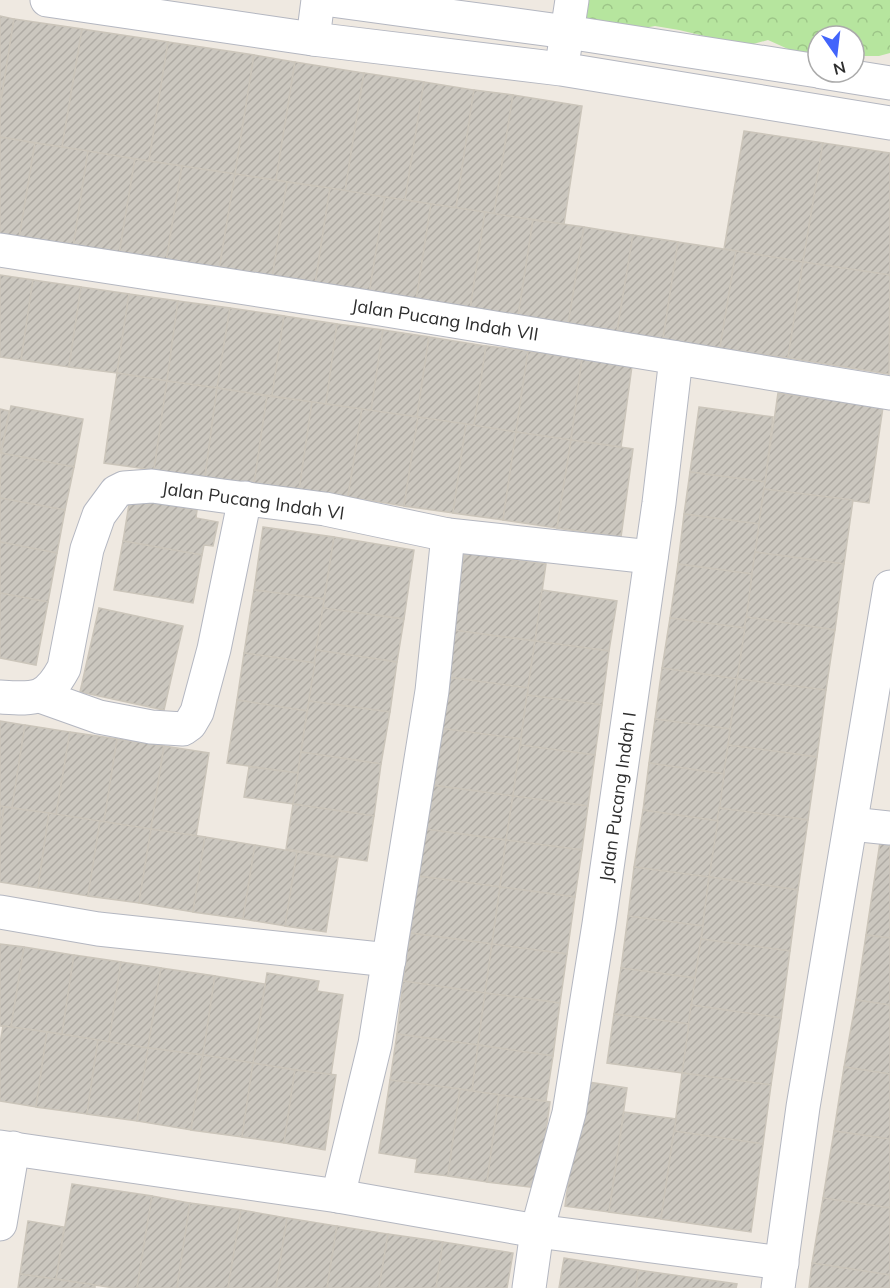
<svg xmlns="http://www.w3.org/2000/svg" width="890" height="1288" font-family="Mulish,sans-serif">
<defs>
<pattern id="forest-crowns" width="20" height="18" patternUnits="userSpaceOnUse" patternTransform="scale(1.5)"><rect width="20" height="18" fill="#b6e59e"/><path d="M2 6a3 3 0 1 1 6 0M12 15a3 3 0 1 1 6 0" fill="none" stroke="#9dc588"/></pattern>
<pattern id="building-hatch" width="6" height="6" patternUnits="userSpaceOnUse" patternTransform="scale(1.5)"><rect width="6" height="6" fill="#cbc7bf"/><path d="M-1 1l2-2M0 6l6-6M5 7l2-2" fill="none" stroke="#afaba4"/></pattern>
</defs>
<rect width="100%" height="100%" fill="#efe9e1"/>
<!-- forest -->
<polygon fill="url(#forest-crowns)" points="565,0 890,0 890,53 879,56 854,56 854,36 818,36 818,55 810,56 788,49 768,40 746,46 679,30 655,26 633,30 587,20"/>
<!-- building -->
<g fill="url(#building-hatch)" stroke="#cbc5ba" stroke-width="1.5">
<polygon points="0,16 14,19 0,107"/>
<polygon points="14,19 82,29 62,147 0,137 0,107"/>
<polygon points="82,29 168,42 149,161 62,147"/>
<polygon points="168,42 254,55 235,174 149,161"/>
<polygon points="254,55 295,62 276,180 235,174"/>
<polygon points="295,62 364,73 345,191 276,180"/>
<polygon points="364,73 424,82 405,200 345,191"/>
<polygon points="424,82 474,90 456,208 405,200"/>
<polygon points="474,90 513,95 494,214 456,208"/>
<polygon points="513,95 582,106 564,224 494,214"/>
<polygon points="744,131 823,143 803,262 724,249"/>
<polygon points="0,137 35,143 19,239 0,236"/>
<polygon points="35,143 88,151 73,248 19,239"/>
<polygon points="823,143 890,153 890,275 803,262"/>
<polygon points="88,151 135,159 119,255 73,248"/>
<polygon points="135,159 182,166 166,262 119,255"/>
<polygon points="182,166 235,174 219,270 166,262"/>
<polygon points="235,174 287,182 272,279 219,270"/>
<polygon points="287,182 330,188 315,285 272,279"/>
<polygon points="330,188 385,197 369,294 315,285"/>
<polygon points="385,197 431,204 416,301 369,294"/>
<polygon points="431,204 485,212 470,310 416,301"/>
<polygon points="485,212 533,220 518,317 470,310"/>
<polygon points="533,220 584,227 568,325 518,317"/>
<polygon points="584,227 633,235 617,332 568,325"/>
<polygon points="633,235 678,242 663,339 617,332"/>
<polygon points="678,242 736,251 720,348 663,339"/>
<polygon points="736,251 803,262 788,358 720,348"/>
<polygon points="803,262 890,275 889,374 788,358"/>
<polygon points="0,275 33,280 21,360 0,357"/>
<polygon points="33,280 81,287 69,367 21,360"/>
<polygon points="81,287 129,294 117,373 69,367"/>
<polygon points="129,294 178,301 167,381 117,373"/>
<polygon points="178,301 230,308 217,388 167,381"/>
<polygon points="230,308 284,316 272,396 217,388"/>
<polygon points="284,316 337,324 326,404 272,396"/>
<polygon points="337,324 383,330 371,411 326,404"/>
<polygon points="383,330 429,337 417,417 371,411"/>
<polygon points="429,337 486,346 474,426 417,417"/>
<polygon points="486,346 528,351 516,432 474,426"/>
<polygon points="528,351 582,359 571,440 516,432"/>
<polygon points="582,359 632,366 621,447 571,440"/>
<polygon points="117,373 167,381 154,470 104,463"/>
<polygon points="167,381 217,388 205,477 154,470"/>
<polygon points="217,388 267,396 254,484 205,477"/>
<polygon points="778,393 883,407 869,503 764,489"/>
<polygon points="267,396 312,402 299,491 254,484"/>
<polygon points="312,402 362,409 348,497 299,491"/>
<polygon points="11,406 83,419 74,467 1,453"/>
<polygon points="699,407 773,417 765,482 690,472"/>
<polygon points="0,409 9,411 1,453 0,453"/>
<polygon points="362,409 418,417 404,506 348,497"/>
<polygon points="418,417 466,424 453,513 404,506"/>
<polygon points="466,424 516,432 503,520 453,513"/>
<polygon points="516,432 571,440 557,528 503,520"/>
<polygon points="571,440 633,449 621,537 557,528"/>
<polygon points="1,453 74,467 65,510 0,498"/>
<polygon points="690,472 765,482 759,524 684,514"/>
<polygon points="764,489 853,500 844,564 755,552"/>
<polygon points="0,498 65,510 57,553 0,542"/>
<polygon points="130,498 197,510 196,518 218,522 213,546 204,545 202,555 123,541"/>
<polygon points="684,514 759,524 752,574 678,564"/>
<polygon points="263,527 334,537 324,599 254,590"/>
<polygon points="334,537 414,550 404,619 323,608"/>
<polygon points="123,541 202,555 193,603 114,590"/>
<polygon points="0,542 57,553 48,602 0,593"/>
<polygon points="755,552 844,564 835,630 746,617"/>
<polygon points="464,553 546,564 535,641 453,630"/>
<polygon points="678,564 752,574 745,628 670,618"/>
<polygon points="254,590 324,599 315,663 244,653"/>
<polygon points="542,590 617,601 609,651 535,641"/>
<polygon points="0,593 48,602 36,665 0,658"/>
<polygon points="99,608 183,626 164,710 80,692"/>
<polygon points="323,608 404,619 397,662 316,650"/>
<polygon points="746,617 835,630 826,690 737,679"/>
<polygon points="670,618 745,628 737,679 662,668"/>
<polygon points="453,630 535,641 528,688 447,677"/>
<polygon points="535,641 609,651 602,705 527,695"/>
<polygon points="316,650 397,662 390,712 309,701"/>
<polygon points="244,653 315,663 307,711 237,700"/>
<polygon points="662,668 737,679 730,729 655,719"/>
<polygon points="447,677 528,688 521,739 439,728"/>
<polygon points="737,679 826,690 817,757 728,745"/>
<polygon points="527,695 602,705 595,755 520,745"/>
<polygon points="237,700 307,711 298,773 227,763"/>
<polygon points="309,701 390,712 381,764 301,752"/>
<polygon points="655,719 730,729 724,774 649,763"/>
<polygon points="0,721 25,725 12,808 0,806"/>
<polygon points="25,725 70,732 56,815 12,808"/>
<polygon points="439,728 521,739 513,796 431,785"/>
<polygon points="70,732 117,739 104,822 56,815"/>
<polygon points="117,739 164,746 151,829 104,822"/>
<polygon points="520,745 595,755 588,806 513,796"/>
<polygon points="728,745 817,757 808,820 719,808"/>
<polygon points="164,746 209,753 196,837 151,829"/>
<polygon points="301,752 381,764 374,816 293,804"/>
<polygon points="649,763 724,774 718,821 643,810"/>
<polygon points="249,767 298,773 293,804 244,797"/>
<polygon points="431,785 513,796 506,840 425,829"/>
<polygon points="513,796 588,806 582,850 506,840"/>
<polygon points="293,804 374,816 367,861 286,849"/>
<polygon points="0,806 4,807 0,835"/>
<polygon points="4,807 49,813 38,888 0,882 0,835"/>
<polygon points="719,808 808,820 798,890 709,877"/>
<polygon points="643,810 718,821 709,877 634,867"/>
<polygon points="49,813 100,821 88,896 38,888"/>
<polygon points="100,821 151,829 139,903 88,896"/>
<polygon points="151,829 205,837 193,912 139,903"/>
<polygon points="425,829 506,840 500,887 418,876"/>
<polygon points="205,837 255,845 243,919 193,912"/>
<polygon points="506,840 582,850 575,897 500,887"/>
<polygon points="880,842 890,843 890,938 866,935"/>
<polygon points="255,845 297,852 285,926 243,919"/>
<polygon points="297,852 338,858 326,932 285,926"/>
<polygon points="634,867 709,877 703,926 628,916"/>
<polygon points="418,876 500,887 492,944 410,933"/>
<polygon points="709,877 798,890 790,951 701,939"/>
<polygon points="500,887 575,897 567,954 492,944"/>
<polygon points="628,916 703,926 695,978 621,968"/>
<polygon points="410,933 492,944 485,993 403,981"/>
<polygon points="866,935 890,938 890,1005 856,1000"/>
<polygon points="701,939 790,951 781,1018 691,1005"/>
<polygon points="0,944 24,947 11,1027 0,1026"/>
<polygon points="492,944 567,954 560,1003 485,993"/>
<polygon points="24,947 74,955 62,1034 11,1027"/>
<polygon points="74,955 121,962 109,1042 62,1034"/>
<polygon points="121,962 161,968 148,1048 109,1042"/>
<polygon points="161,968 215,976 203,1055 148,1048"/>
<polygon points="621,968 695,978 689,1024 614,1014"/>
<polygon points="267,973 319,981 317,991 343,995 331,1075 253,1063"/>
<polygon points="215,976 265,984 253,1063 203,1055"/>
<polygon points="403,981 485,993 478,1045 397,1034"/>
<polygon points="485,993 560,1003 553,1056 478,1045"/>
<polygon points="856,1000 890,1005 890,1074 844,1067"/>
<polygon points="691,1005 781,1018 771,1085 682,1073"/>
<polygon points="614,1014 689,1024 682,1073 607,1063"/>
<polygon points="3,1026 47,1032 36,1107 0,1101 0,1043"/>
<polygon points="47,1032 98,1040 87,1114 36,1107"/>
<polygon points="397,1034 478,1045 472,1091 390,1080"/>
<polygon points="98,1040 148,1048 137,1121 87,1114"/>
<polygon points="478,1045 553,1056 546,1101 472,1091"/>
<polygon points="148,1048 203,1055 191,1130 137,1121"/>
<polygon points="203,1055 253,1063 242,1137 191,1130"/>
<polygon points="253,1063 295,1070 284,1143 242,1137"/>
<polygon points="844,1067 890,1074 890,1139 834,1131"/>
<polygon points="295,1070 336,1075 325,1150 284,1143"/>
<polygon points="682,1073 771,1085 763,1144 674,1131"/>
<polygon points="390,1080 460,1089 448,1176 415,1172 417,1159 379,1153"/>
<polygon points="582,1081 627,1088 609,1212 565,1206"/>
<polygon points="460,1089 499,1095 487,1182 448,1176"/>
<polygon points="499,1095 550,1102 538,1188 487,1182"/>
<polygon points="624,1112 676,1119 661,1219 609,1212"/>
<polygon points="674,1131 763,1144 751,1232 661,1219"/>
<polygon points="834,1131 890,1139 890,1208 823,1198"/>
<polygon points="72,1184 152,1196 137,1288 114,1288 56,1279"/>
<polygon points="152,1196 190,1203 177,1288 137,1288"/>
<polygon points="823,1198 890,1208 890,1275 812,1263"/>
<polygon points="190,1203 241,1210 228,1288 177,1288"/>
<polygon points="241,1210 287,1218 276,1288 228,1288"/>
<polygon points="287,1218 337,1226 327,1288 276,1288"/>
<polygon points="28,1221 64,1227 56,1279 20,1274"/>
<polygon points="337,1226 388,1234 379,1288 327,1288"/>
<polygon points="388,1234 443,1242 436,1288 379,1288"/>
<polygon points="443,1242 513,1253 507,1288 436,1288"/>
<polygon points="564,1258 638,1270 636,1288 559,1288"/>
<polygon points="812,1263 890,1275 890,1288 809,1288"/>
<polygon points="638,1270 737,1284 736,1288 636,1288"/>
<polygon points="20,1274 95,1285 95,1288 18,1288"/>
</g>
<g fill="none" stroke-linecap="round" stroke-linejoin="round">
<!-- minor casing -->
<g stroke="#b4b7c1" stroke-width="35">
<g id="minor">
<polyline points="313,39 318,0"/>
<polyline points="0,250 362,306 890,393"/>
<polyline points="40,696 99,717 151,727 183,729 190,724 197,712 214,649 245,498"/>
<path d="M0 697C35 699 46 701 64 668L87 549 99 515 116 492 124 488 152 486 223 496 325 509 448 535 651 557"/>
<polyline points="851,824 890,828"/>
<polyline points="0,912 98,929 389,960"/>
<polyline points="0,1147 338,1196 537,1231 782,1263"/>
<polyline points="338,1196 375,1044 432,691 448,535"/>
<polyline points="0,1224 13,1148"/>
<polyline points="529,1288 537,1231 569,1113 599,924 659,503 676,358"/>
<polyline points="778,1288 803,1107 890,587"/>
</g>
</g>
<!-- secondary casing -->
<g stroke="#b4b7c1" stroke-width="35">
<g id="secondary">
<polyline points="47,0 313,39 561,69 890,123"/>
<polyline points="331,0 567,32 818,71"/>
<polyline points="564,52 572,0"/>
<polyline points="822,72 890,83"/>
</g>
</g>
<!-- minor -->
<use href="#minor" stroke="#fff" stroke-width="33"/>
<!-- secondary -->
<use href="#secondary" stroke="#fff" stroke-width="33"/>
</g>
<g text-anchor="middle" stroke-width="5" stroke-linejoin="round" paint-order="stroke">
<!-- street labels -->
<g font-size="18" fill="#2e2e2e" stroke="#fff">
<text transform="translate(445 320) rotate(9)" y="6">Jalan Pucang Indah VII</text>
<text transform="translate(253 501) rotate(8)" y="6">Jalan Pucang Indah VI</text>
<text transform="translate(618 797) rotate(-82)" y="6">Jalan Pucang Indah I</text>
</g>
</g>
<!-- north arrow -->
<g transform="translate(836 54) rotate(166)"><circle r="28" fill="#ffffff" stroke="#ababab" stroke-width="1.5"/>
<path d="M0-4.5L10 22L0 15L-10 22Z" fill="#4264fb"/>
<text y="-9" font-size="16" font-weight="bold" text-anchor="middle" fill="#2e2e2e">N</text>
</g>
</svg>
